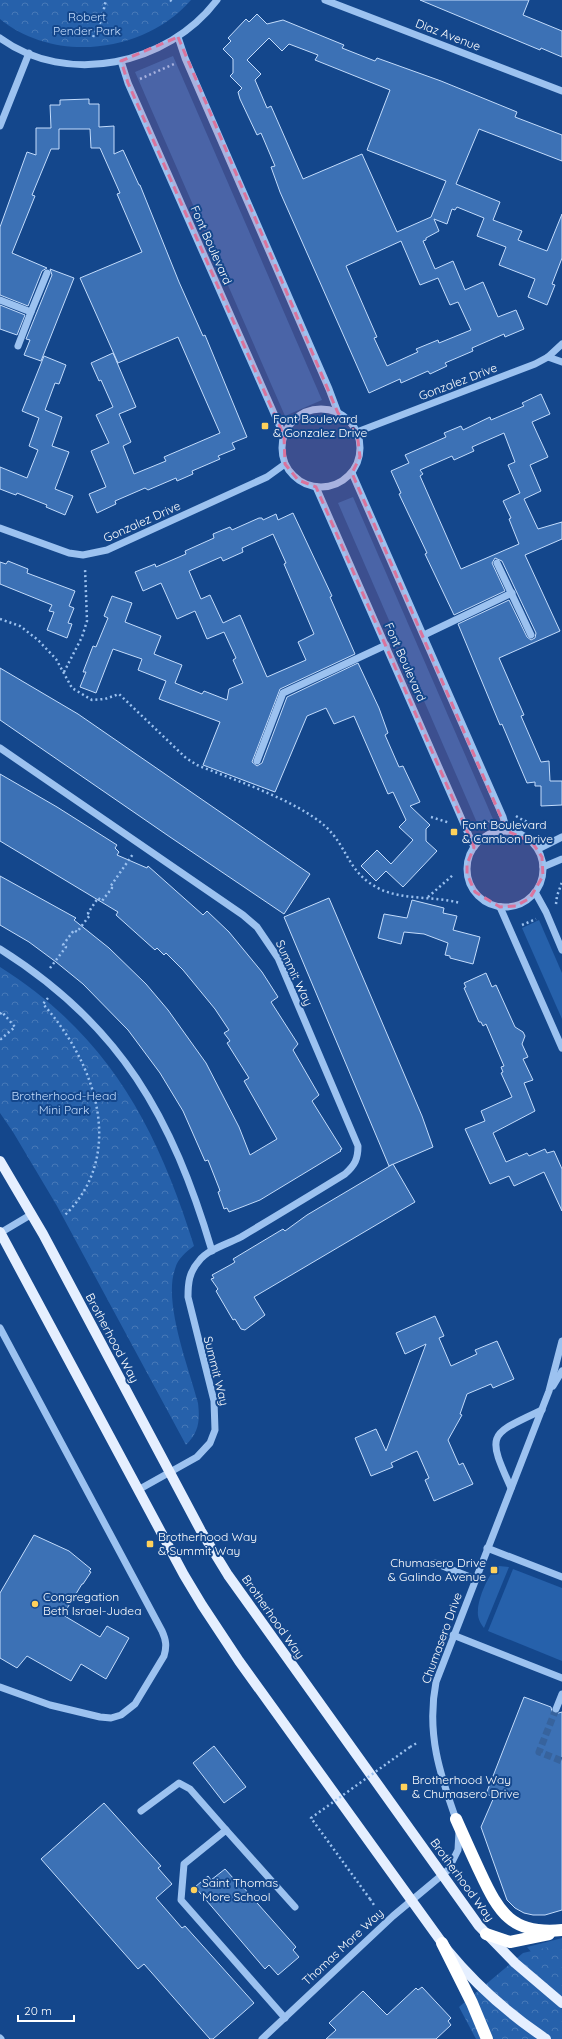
<svg xmlns="http://www.w3.org/2000/svg" width="562" height="2039" font-family="Quicksand,sans-serif">
<defs>
<pattern id="park-crowns" width="20" height="18" patternUnits="userSpaceOnUse"><rect width="20" height="18" fill="#2661ab"/><path d="M2 6a3 3 0 1 1 6 0M12 15a3 3 0 1 1 6 0" fill="none" stroke="#4779b8"/></pattern>
</defs>
<rect width="100%" height="100%" fill="#14478c"/>
<!-- grass -->
<g fill="#2661ab">
<polygon points="173,56 322,400 285,416 135,72"/>
<polygon points="353,497 493,819 478,825 338,503"/>
<polygon points="539,920 562,973 562,1019 522,928"/>
<path d="M499 1566 509 1567 484 1628C480 1623 477 1617 478 1610 478 1599 489 1571 499 1566Z"/>
<polygon points="513,1569 562,1588 562,1661 488,1631"/>
<polygon points="562,1938 562,1979 538,1960 527,1947"/>
</g>
<!-- park -->
<g fill="url(#park-crowns)">
<path d="M0 0H191C145 53 55 64 0 19Z"/>
<path d="M0 967C108 1035 157 1127 194 1246 186 1252 178 1258 175 1269 163 1303 189 1368 198 1403 200 1421 199 1432 186 1445L57 1206 13 1132 0 1113Z"/>
<polygon points="562,1944 562,2039 476,2039 459,2007 523,1953"/>
</g>
<!-- building -->
<g fill="#3c71b5" stroke="#c3dcfc" fill-rule="evenodd">
<polygon points="420,0 529,0 523,15 562,31 562,57 541,48 540,50"/>
<path d="M257 14 267 24 283 20 344 45 342 48 375 61 377 58 441 81 517 112 515 117 562 135V161L479 129 456 184 500 202 493 220 522 231 518 240 547 251 562 214V258L552 284 555 285 547 305 528 297 535 279 499 265 506 247 477 236 484 218 457 207 455 210 452 209 447 224 434 219 439 231 426 238V240L423 241 435 269 453 261 465 290 483 282 498 317 516 310 524 329 505 337 504 334 472 348 473 351 445 363 447 366 430 374 428 371 401 383 400 379 369 393 280 192 271 167 275 166 261 133 257 135 240 99 238 92 242 88 230 76 233 73V59L223 49 231 41 228 38 246 19 249 22ZM269 38 282 51 289 44 318 55 315 60 390 90 367 150 446 181 431 217 397 232 362 154 303 179 271 106 267 108 255 80 261 74 247 60ZM401 241 420 285 438 278 450 305 458 302 471 330 439 343 438 340 416 349 418 352 387 366 374 338 377 337 346 266Z"/>
<polygon points="89,99 89,104 99,104 99,127 114,126 114,154 123,150 139,185 140,185 179,282 203,336 205,335 247,437 232,443 235,449 218,456 220,459 192,471 193,474 177,481 176,478 148,490 145,488 115,501 116,504 97,513 89,494 106,487 91,451 109,443 96,415 113,407 101,380 99,381 91,363 113,353 136,407 119,414 131,442 123,446 134,474 166,461 164,457 220,433 178,337 118,363 80,278 142,252 117,194 120,193 100,148 91,148 90,129 59,129 59,149 51,149 32,195 35,196 12,253 47,268 42,271 28,306 0,295 0,227 27,152 36,155 36,128 51,128 50,105 60,105 60,100"/>
<polygon points="50,269 74,278 41,361 24,355 30,340 26,339 52,275"/>
<polygon points="0,305 25,315 17,335 0,329"/>
<polygon points="44,356 66,365 59,384 55,383 45,410 62,417 52,446 69,452 55,489 73,496 65,515 46,507 47,505 17,493 16,495 13,494 0,489 0,467 27,478 38,450 29,446 39,418 22,411"/>
<path d="M541 394 550 414 532 422 548 457 530 465 541 491 524 499 538 529 562 522V539L525 555 560 631 499 658 524 715 521 716 541 762 549 761 550 781H562V805L541 806V786H535V782L527 783 502 724 500 725 458 624 509 600 527 637 531 640 535 638 536 633 502 561 495 558 492 563 505 591 454 615 425 554 427 553 399 494 401 493 391 471 409 463 405 455 446 437 444 433 461 426 463 430 490 417 491 420 524 406 522 403ZM504 433 515 462 508 465 520 493 503 501 511 518 509 519 519 544 461 569 420 476 423 474 420 470 452 456 454 460 474 451 472 447Z"/>
<path d="M293 513 332 596 330 597 355 654 280 689 252 762 257 766 262 763 287 697 358 663 379 708 388 733 385 735 399 767 403 766 420 802 410 806 430 825 426 829V841L437 851 403 887 386 871 376 881 361 866 377 850 391 864 413 840 399 827 406 820 393 792 388 794 354 716 334 724 326 708 307 716 275 792 203 765 220 722 159 699 166 681 138 670 142 659 113 649 96 693 80 687 86 672H83L93 646 96 647 108 618 104 616 112 596 132 603 125 622 161 636 154 654 182 665 175 683 202 694 204 691 227 700 229 689 243 683 233 660 236 658 224 632 207 639 195 611 177 619 161 583 143 591 135 572 155 564 156 567 186 554 185 551 214 538 213 534 230 527 232 530 259 518H262L263 520 276 514 278 520ZM273 534 286 563 284 564 314 634 298 642 306 660 267 677 240 615 223 623 210 595 201 599 189 571 221 557 223 561 243 552 242 548Z"/>
<polygon points="8,561 28,569 27,573 75,591 69,606 74,608 68,623 72,624 67,638 47,630 54,612 49,611 52,605 0,584 0,562 6,564"/>
<polygon points="0,668 78,714 310,874 284,914 170,837 0,720"/>
<polygon points="0,774 57,807 117,845 115,848 119,852 117,855 147,868 148,866 203,915 207,911 229,932 262,972 278,997 271,1002 298,1044 293,1050 319,1095 312,1101 342,1149 340,1150 341,1151 260,1200 229,1212 227,1208 224,1209 218,1192 220,1191 219,1188 208,1160 205,1161 183,1111 160,1073 128,1030 83,984 56,962 29,942 0,925 0,876 76,918 74,920 109,948 146,984 168,1010 206,1063 239,1127 250,1155 277,1139 244,1081 249,1078 227,1043 230,1041 224,1033 229,1030 215,1009 183,970 166,953 164,955 157,948 155,950 116,915 118,912 0,841"/>
<polygon points="329,898 422,1116 433,1147 389,1166 284,917"/>
<polygon points="412,900 444,908 443,913 457,916 453,930 480,937 473,964 450,958 450,956 445,955 448,943 424,934 404,932 401,944 378,938 384,914 407,918"/>
<polygon points="486,973 492,987 496,985 515,1027 523,1032 525,1036 522,1044 528,1057 523,1059 533,1080 524,1083 535,1111 493,1133 506,1162 527,1153 529,1156 545,1149 547,1153 554,1151 562,1169 562,1211 544,1172 514,1186 509,1176 490,1184 465,1129 485,1121 481,1111 512,1097 501,1073 503,1072 501,1067 504,1066 486,1024 483,1026 481,1022 479,1022 464,988 466,987 464,983"/>
<polygon points="393,1164 415,1202 254,1297 265,1315 245,1330 241,1329 235,1319 233,1320 216,1291 218,1289 211,1279 214,1278 212,1275 232,1264 235,1262 233,1259 283,1229 285,1231 307,1215"/>
<polygon points="435,1316 444,1336 439,1338 451,1366 477,1354 475,1350 497,1341 514,1379 493,1388 491,1384 467,1394 460,1414 462,1415 448,1440 459,1465 463,1463 473,1484 434,1501 425,1480 429,1478 417,1451 391,1463 393,1467 371,1476 355,1438 376,1429 386,1451 426,1344 405,1354 396,1333"/>
<polygon points="34,1535 69,1551 91,1569 89,1571 91,1572 83,1584 82,1584 63,1615 100,1637 107,1626 129,1638 106,1679 81,1664 71,1681 27,1656 17,1668 0,1658 0,1593"/>
<polygon points="524,1697 551,1707 552,1712 555,1714 562,1712 562,1910 545,1915 533,1915 524,1913 515,1908 507,1900 481,1827 494,1797 486,1794"/>
<polygon points="214,1746 246,1787 224,1803 193,1763"/>
<polygon points="104,1803 161,1866 158,1868 172,1884 156,1898 182,1928 185,1926 254,2003 213,2039 210,2039 144,1964 138,1969 41,1859"/>
<polygon points="225,1869 242,1888 243,1887 296,1947 293,1950 299,1957 278,1975 269,1965 265,1969 195,1887 208,1876 211,1880"/>
<polygon points="422,1987 451,2018 448,2021 451,2025 436,2039 326,2039 336,2030 329,2023 363,1991 387,2015 416,1988 418,1990"/>
</g>
<g fill="none" stroke-linecap="round" stroke-linejoin="round">
<!-- minor-tunnel -->
<polyline stroke="#37639d" stroke-width="7" stroke-dasharray="7 3.5" stroke-linecap="butt" points="556,1709 539,1752 562,1761"/>
<!-- path -->
<g stroke="#9cc2f0" stroke-width="2.5" stroke-dasharray="2 3" stroke-linecap="butt">
<polyline points="170,0 173,2"/>
<polyline points="93,37 101,21 106,0"/>
<polyline points="140,79 174,64"/>
<path d="M0 619 20 626 38 640 56 659 72 688 92 700 105 699 119 694 186 758 197 765C236 781 294 799 325 826 349 848 347 873 380 889 402 900 435 896 460 903"/>
<polyline points="64,672 82,637 87,621 85,568"/>
<path d="M516 816C525 822 535 824 544 830"/>
<polyline points="431,817 450,823"/>
<polyline points="480,827 491,821"/>
<polyline points="428,897 453,875"/>
<polyline points="556,904 557,896 562,882"/>
<polyline points="522,925 536,919"/>
<polyline points="50,968 66,947 63,945 74,930 77,932 90,915 88,913 98,898 102,901 112,888 110,887 133,854"/>
<path d="M48 998 43 1004C94 1061 128 1153 65 1215"/>
<polyline points="0,1014 2,1012 15,1027 1,1039 0,1038"/>
<polyline points="410,1747 417,1743"/>
<polyline points="370,1899 374,1905"/>
</g>
<!-- minor -->
<g stroke="#9cc2f0" stroke-width="7">
<polyline points="325,0 562,91"/>
<polyline points="178,37 185,58 329,389 338,413"/>
<path d="M0 38C67 87 168 65 217 0"/>
<polyline points="121,61 128,83 284,436"/>
<polyline points="0,126 29,53"/>
<polyline points="0,300 31,312 18,346"/>
<polyline points="31,312 47,273"/>
<polyline points="548,357 562,362"/>
<circle cx="321" cy="448" r="39"/>
<polyline points="357,432 535,364 548,357 562,344"/>
<polyline points="352,473 503,817 507,831"/>
<polyline points="316,487 474,847"/>
<polyline points="0,528 69,553 83,555 107,550 267,477 285,464"/>
<polyline points="497,563 531,635"/>
<polyline points="424,635 512,593"/>
<path d="M0 748 243 915 257 927 278 958 358 1146C358 1159 355 1165 345 1174 311 1195 276 1216 241 1237 228 1244 208 1249 199 1261 189 1272 188 1283 188 1297L214 1401 215 1430 210 1443 197 1457 138 1490"/>
<polyline points="257,761 283,693 386,645"/>
<circle cx="505" cy="869" r="38"/>
<polyline points="538,849 562,837"/>
<polyline points="543,867 562,859"/>
<polyline points="535,892 546,912 562,950"/>
<polyline points="500,907 562,1048"/>
<path d="M0 949C121 1025 172 1117 212 1251"/>
<polyline points="0,1233 32,1214"/>
<path d="M0 1328 162 1631C166 1640 167 1646 164 1656L135 1704 121 1715 111 1718 100 1717 50 1705 0 1687"/>
<polyline points="553,1386 562,1371"/>
<path d="M511 1488C486 1433 489 1435 542 1410"/>
<polyline points="487,1548 562,1577"/>
<polyline points="435,1563 475,1579"/>
<polyline points="453,1635 562,1678"/>
<polyline points="556,1709 562,1694"/>
<polyline points="141,1811 179,1783 190,1789 226,1830"/>
<path d="M457 1822C440 1775 426 1733 436 1682L549 1391 562 1341"/>
<polyline points="285,2018 181,1900 184,1864 226,1830 295,1907"/>
<polyline points="0,2038 1,2039"/>
<polyline points="262,2039 393,1916 448,1870 458,1850 459,1832"/>
</g>
<!-- major -->
<g stroke="#e5efff" stroke-width="10">
<polyline points="0,1161 43,1234 201,1531 228,1575 479,1926 515,1963 562,2003"/>
<path d="M0 1232 184 1575 202 1605 239 1661 448 1951C476 1985 509 2014 546 2039"/>
</g>
<!-- highway -->
<g stroke="#fff" stroke-width="12">
<path d="M456 1819C464 1837 472 1855 480 1872 499 1913 512 1935 562 1930"/>
<polyline points="486,1934 510,1942 549,1934"/>
<polyline points="442,1943 472,2003 487,2039"/>
</g>
<!-- path-bridge -->
<polyline stroke="#9cc2f0" stroke-width="2.5" stroke-dasharray="2 3" stroke-linecap="butt" points="370,1899 311,1818 410,1747"/>
</g>
<!-- marked area -->
<path fill="#da749d" fill-opacity="0.2" stroke="#da749d" stroke-width="3" stroke-dasharray="8 5" stroke-linejoin="round" d="M178 37 338 413 357 432 360 457 352 473 507 831 532 842 542 857 543 876 530 898 516 906 500 907 475 892 467 874V864L474 847 316 487 298 480 285 464 284 436 128 83 121 61Z"/>
<!-- markers -->
<g fill="#ffd15b" stroke="#14478c" stroke-width="1.5">
<rect x="261" y="422" width="8" height="8" rx="2"/>
<rect x="450" y="828" width="8" height="8" rx="2"/>
<rect x="146" y="1540" width="8" height="8" rx="2"/>
<rect x="490" y="1566" width="8" height="8" rx="2"/>
<circle cx="35" cy="1604" r="4"/>
<rect x="400" y="1783" width="8" height="8" rx="2"/>
<circle cx="194" cy="1890" r="4"/>
</g>
<g text-anchor="middle" stroke-width="4" stroke-linejoin="round" paint-order="stroke">
<!-- park labels -->
<g font-size="12" fill="#c3dcfc" stroke="#14478c">
<text x="87" y="21">Robert<tspan x="87" dy="14">Pender Park</tspan></text>
<text x="64" y="1100">Brotherhood-Head<tspan x="64" dy="14">Mini Park</tspan></text>
</g>
<!-- street labels -->
<g font-size="12" fill="#fff" stroke="#14478c">
<text transform="translate(448 35) rotate(21)" y="4">Diaz Avenue</text>
<text transform="translate(211 245) rotate(66)" y="4">Font Boulevard</text>
<text transform="translate(458 382) rotate(-21)" y="4">Gonzalez Drive</text>
<text transform="translate(142 522) rotate(-24)" y="4">Gonzalez Drive</text>
<text transform="translate(405 662) rotate(66)" y="4">Font Boulevard</text>
<text transform="translate(294 973) rotate(65)" y="4">Summit Way</text>
<text transform="translate(112 1338) rotate(62)" y="4">Brotherhood Way</text>
<text transform="translate(216 1371) rotate(76)" y="4">Summit Way</text>
<text transform="translate(273 1617) rotate(55)" y="4">Brotherhood Way</text>
<text transform="translate(442 1638) rotate(-70)" y="4">Chumasero Drive</text>
<text transform="translate(462 1880) rotate(54)" y="4">Brotherhood Way</text>
<text transform="translate(343 1947) rotate(-43)" y="4">Thomas More Way</text>
</g>
<!-- poi labels -->
<g font-size="12" fill="#fff" stroke="#14478c" text-anchor="start">
<text x="273" y="423">Font Boulevard<tspan x="273" dy="14">&amp; Gonzalez Drive</tspan></text>
<text x="462" y="829">Font Boulevard<tspan x="462" dy="14">&amp; Cambon Drive</tspan></text>
<text x="158" y="1541">Brotherhood Way<tspan x="158" dy="14">&amp; Summit Way</tspan></text>
<text x="486" y="1567" text-anchor="end">Chumasero Drive<tspan x="486" dy="14">&amp; Galindo Avenue</tspan></text>
<text x="43" y="1601">Congregation<tspan x="43" dy="14">Beth Israel-Judea</tspan></text>
<text x="412" y="1784">Brotherhood Way<tspan x="412" dy="14">&amp; Chumasero Drive</tspan></text>
<text x="202" y="1887">Saint Thomas<tspan x="202" dy="14">More School</tspan></text>
</g>
</g>
<!-- scale -->
<path d="M18 2015v6h56v-6" fill="none" stroke="#ffffff" stroke-width="2"/>
<text x="24" y="2015" font-size="12" fill="#ffffff" stroke="#14478c" stroke-width="3" paint-order="stroke">20 m</text>
</svg>
